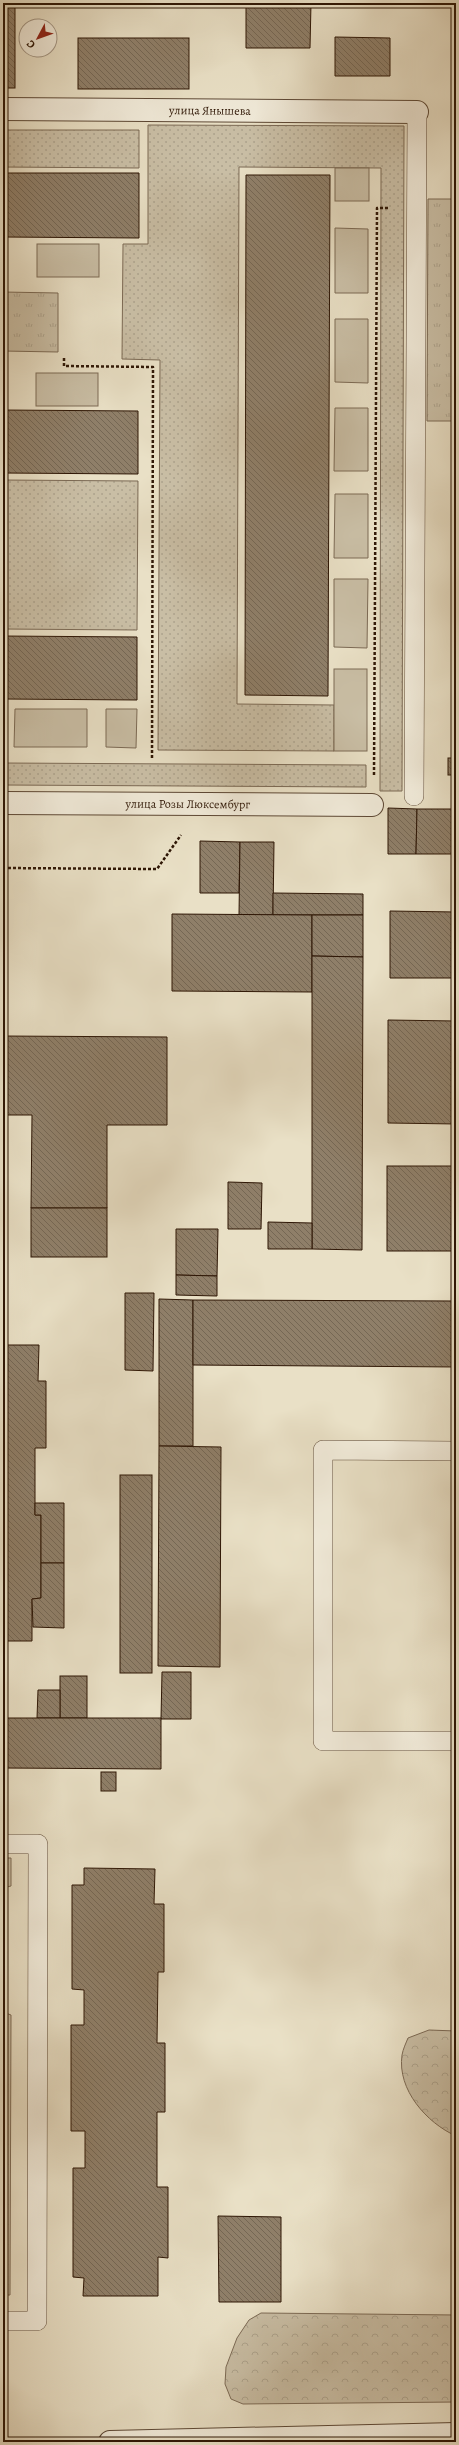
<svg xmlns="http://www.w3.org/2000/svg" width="459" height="2445" font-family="Alegreya,serif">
<defs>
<pattern id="grass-dots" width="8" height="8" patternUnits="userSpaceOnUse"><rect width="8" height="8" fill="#c9bea5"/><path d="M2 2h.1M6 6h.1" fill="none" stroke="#ada38d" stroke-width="1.8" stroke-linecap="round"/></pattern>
<pattern id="forest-crowns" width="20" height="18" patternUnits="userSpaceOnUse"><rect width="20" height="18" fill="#c9bea5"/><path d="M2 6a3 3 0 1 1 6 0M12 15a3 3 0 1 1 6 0" fill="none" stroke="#ada38d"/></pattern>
<pattern id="park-tufts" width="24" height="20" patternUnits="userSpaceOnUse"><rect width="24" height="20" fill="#c9bea5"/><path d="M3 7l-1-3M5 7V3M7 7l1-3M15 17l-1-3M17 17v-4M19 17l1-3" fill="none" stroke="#ada38d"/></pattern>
<pattern id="building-back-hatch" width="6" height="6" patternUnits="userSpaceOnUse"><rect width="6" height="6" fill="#8f7f69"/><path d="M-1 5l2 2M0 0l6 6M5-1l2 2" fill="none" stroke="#756754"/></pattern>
</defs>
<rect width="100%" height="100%" fill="#e9e0c6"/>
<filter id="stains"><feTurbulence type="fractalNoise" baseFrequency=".005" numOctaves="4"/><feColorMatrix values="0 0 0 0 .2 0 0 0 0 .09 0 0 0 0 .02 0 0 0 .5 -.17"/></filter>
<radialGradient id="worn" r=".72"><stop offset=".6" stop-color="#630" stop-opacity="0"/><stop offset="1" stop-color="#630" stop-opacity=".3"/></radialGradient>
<!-- grass -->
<g fill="url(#grass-dots)" stroke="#7c6a55">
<polygon points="148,125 404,126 402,791 380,791 381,168 239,167 237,704 334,705 334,751 158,750 160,360 122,359 123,244 148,244"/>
<polygon points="3,130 139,130 139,168 3,167"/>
<polygon points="3,480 138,481 137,630 3,629"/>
<polygon points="3,763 366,765 366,787 3,785"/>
</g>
<!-- forest -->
<g fill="url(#forest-crowns)" stroke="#7c6a55">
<path d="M429 2030 456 2031V2136C427 2123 397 2090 402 2055 403 2049 406 2043 408 2038Z"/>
<polygon points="261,2313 456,2315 456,2402 243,2404 231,2399 225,2384 226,2367 237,2338 249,2320"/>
</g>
<!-- park -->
<g fill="url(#park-tufts)" stroke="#7c6a55">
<polygon points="428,199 456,199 456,421 427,421"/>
<polygon points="3,292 58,293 58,352 3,351"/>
<polygon points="3,1858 11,1858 11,1886 3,1888"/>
<polygon points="3,2012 11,2015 10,2295 3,2295"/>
</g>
<!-- garden -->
<g fill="#c9bea5" stroke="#7c6a55">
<rect x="335" y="168" width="34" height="33"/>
<polygon points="335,228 368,229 368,293 335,293"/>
<rect x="37" y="244" width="62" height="33"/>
<polygon points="335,319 368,319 368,383 335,382"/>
<rect x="36" y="373" width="62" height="33"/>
<polygon points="335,408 368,408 368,471 334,471"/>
<polygon points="335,494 368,494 368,558 334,558"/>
<polygon points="334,579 368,579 367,648 334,647"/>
<rect x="334" y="669" width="33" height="82"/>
<polygon points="15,709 87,709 87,747 14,747"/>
<polygon points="106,709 137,709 136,748 106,747"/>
</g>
<!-- building -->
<g fill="url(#building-back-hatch)" stroke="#2e1605">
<rect x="3" y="3" width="12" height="85"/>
<polygon points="246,3 311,3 310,48 246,48"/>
<polygon points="335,37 390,38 390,76 335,76"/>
<rect x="78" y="38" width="111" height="51"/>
<polygon points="3,173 139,173 139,238 3,237"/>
<polygon points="246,175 330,175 328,696 245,695"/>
<polygon points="3,410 138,411 138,474 3,473"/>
<polygon points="3,636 137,637 137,700 3,699"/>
<rect x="448" y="758" width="8" height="17"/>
<polygon points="388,808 417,809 416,854 388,854"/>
<polygon points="417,809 456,809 456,854 416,854"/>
<polygon points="200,841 240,842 239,893 200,893"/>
<polygon points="240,842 274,842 273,915 239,915"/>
<polygon points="273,893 363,894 363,915 273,915"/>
<polygon points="390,911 456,912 456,978 390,978"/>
<polygon points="172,914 312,915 312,992 172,991"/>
<polygon points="312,915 363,915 363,957 312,956"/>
<polygon points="312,956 363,957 362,1250 312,1249"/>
<polygon points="388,1020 456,1021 456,1124 388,1123"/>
<polygon points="3,1036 167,1037 167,1125 107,1125 107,1208 31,1208 32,1115 3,1115"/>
<rect x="387" y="1166" width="69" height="85"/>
<polygon points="228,1182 262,1183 261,1229 228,1229"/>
<rect x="31" y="1208" width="76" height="49"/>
<polygon points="268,1222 312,1223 312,1249 268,1249"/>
<polygon points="176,1229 218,1229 217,1276 176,1275"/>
<polygon points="176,1275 217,1276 217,1296 176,1295"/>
<polygon points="125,1293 154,1293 153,1371 125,1370"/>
<polygon points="159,1299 193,1300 193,1446 159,1446"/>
<polygon points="193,1300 456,1301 456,1367 193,1365"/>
<polygon points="3,1345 39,1345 38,1381 46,1381 46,1448 35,1448 35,1515 41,1515 41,1598 32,1599 32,1641 3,1641"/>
<polygon points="159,1446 221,1447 220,1667 158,1666"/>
<rect x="120" y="1475" width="32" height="198"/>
<polygon points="35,1503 64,1503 64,1563 41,1563 41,1515 35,1515"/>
<polygon points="41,1563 64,1563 64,1628 33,1627 32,1599 41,1598"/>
<polygon points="162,1672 191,1672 191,1719 161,1719"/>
<rect x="60" y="1676" width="27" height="42"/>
<polygon points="38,1690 60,1690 60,1718 37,1718"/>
<polygon points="3,1718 161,1718 161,1769 3,1768"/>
<rect x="101" y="1772" width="15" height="19"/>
<polygon points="84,1868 155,1869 154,1904 164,1904 164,1972 158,1972 157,2043 165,2043 165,2112 157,2112 157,2187 168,2187 168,2258 158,2257 158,2296 83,2296 84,2278 73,2277 73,2168 85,2168 85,2131 71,2131 71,2025 84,2025 84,1990 72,1989 72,1885 84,1885"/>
<polygon points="218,2216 281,2217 281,2302 219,2302"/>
</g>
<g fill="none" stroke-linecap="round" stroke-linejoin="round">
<!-- service casing -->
<g stroke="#5d4835" stroke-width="20">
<g id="service">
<polyline points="414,796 417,112"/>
<polyline points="456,1451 323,1450 323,1741 456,1741"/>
<polyline points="3,1844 38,1844 37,2321 3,2321"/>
</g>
</g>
<!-- minor casing -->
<g stroke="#5d4835" stroke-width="24">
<g id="minor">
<path id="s1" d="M3 109 417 112"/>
<path id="s2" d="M3 803 372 805"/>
<polyline points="110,2442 456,2434"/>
</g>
</g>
<!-- path -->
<g stroke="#2e1605" stroke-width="2.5" stroke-dasharray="3 2" stroke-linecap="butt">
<polyline points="64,358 64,366 153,367 152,758"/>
<polyline points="374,775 377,208 389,208"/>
<polyline points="3,868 157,869 181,835"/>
<polyline points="3,2035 7,2039"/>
</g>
<!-- service -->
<use href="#service" stroke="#f1ebda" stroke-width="19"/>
<!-- minor -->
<use href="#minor" stroke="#f1ebda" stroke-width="22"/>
</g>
<g text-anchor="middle" stroke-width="4" stroke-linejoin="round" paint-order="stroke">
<!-- street labels -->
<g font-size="12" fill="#2e1605" stroke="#f1ebda">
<text dy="4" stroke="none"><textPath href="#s1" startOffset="207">улица Янышева</textPath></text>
<text dy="4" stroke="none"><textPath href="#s2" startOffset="185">улица Розы Люксембург</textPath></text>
</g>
</g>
<!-- margin -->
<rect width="459" height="2445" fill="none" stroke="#e9e0c6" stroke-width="16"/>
<rect x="4" y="4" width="451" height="2437" fill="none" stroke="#2e1605" stroke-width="2"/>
<rect x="8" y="8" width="443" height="2429" fill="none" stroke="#2e1605"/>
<!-- north arrow -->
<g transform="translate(38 38) rotate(229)"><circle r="19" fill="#f1ebda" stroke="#a39685"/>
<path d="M0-3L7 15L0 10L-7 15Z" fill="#8f2418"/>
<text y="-6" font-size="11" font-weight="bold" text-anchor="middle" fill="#2e1605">С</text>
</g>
<rect width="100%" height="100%" filter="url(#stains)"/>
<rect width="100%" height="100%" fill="url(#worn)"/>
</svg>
